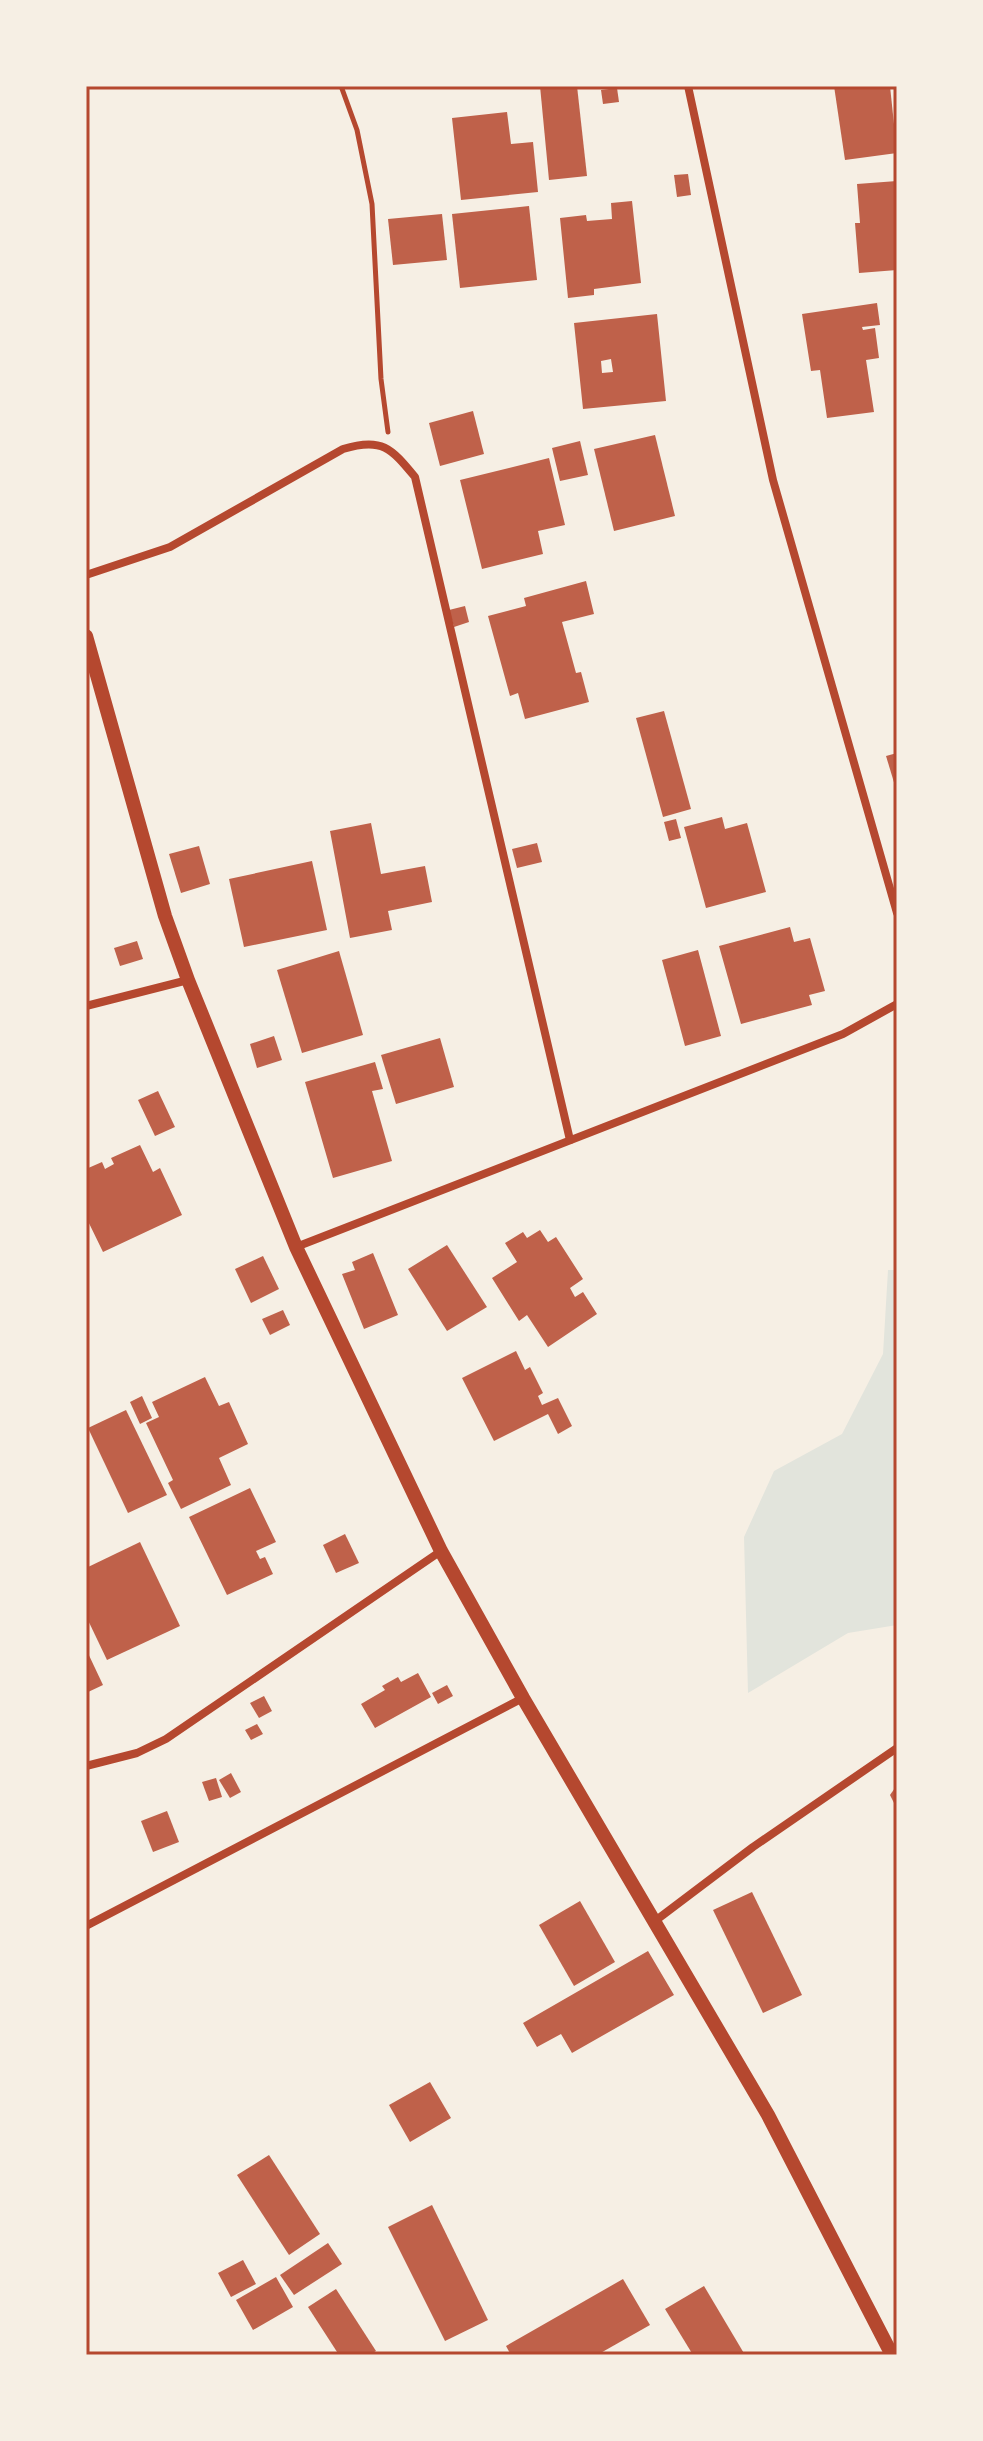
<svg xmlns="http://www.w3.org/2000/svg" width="983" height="2441" font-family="Arial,sans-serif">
<rect width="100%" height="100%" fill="#f6efe4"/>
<!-- green -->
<polygon fill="#e2e4dc" points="888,1270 897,1270 897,1625 848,1633 748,1693 744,1537 774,1471 842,1434 883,1354"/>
<!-- building -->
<g fill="#bf614a" fill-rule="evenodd">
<polygon points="540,86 577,86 587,176 549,180"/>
<polygon points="834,86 890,86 897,153 845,160"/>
<polygon points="617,88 619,102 603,104 601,90"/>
<polygon points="507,112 511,144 533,142 538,192 461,200 452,118"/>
<polygon points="688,174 691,195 677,197 674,175"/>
<polygon points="897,181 897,270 859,273 855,223 860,223 857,184"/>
<polygon points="632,201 641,283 594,289 594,295 568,298 560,218 586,215 587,221 612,219 611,203"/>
<polygon points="529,206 537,280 460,288 452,214"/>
<polygon points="442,214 447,260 393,265 388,219"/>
<polygon points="877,303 880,325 862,327 863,330 875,328 879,358 866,360 874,412 827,418 820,370 811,371 802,314"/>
<path d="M657 314 666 401 583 409 574 323ZM611 359 613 372 602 373 601 361Z"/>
<polygon points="473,411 484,454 440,466 429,423"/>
<polygon points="655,435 675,516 614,531 594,449"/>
<polygon points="580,441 588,475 560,481 552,448"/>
<polygon points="549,458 565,525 538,531 543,554 482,569 460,480"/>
<polygon points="586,581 594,614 562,622 576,673 581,672 589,702 525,719 518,693 510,696 488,616 526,606 524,598"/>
<polygon points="465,606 469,622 454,627 449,610"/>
<polygon points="664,711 691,809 663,817 636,718"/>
<polygon points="897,753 897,789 896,789 886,756"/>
<polygon points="722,817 725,829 747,823 766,892 706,908 684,827"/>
<polygon points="676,819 681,838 669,841 664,822"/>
<polygon points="371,823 381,874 425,866 432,902 388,911 392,930 350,938 330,831"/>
<polygon points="537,843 542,862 517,868 512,849"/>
<polygon points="199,846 210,884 181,893 169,854"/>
<polygon points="312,861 327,930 244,947 229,879"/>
<polygon points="790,927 794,942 810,938 825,991 809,995 812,1005 741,1024 719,946"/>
<polygon points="137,941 143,959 120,966 114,948"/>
<polygon points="698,950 721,1036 685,1046 662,960"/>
<polygon points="339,951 363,1035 302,1053 277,970"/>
<polygon points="274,1036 282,1060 257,1068 250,1044"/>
<polygon points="440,1038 454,1087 396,1104 381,1055"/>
<polygon points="375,1062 383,1089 372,1091 392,1161 333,1178 305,1082"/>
<polygon points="158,1091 175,1127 155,1136 138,1100"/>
<polygon points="140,1145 153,1172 160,1168 182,1215 103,1252 86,1217 86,1169 102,1162 105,1169 114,1164 111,1158"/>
<polygon points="540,1230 548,1242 556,1237 583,1279 570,1288 575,1297 583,1292 597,1314 548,1347 527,1315 519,1321 492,1278 517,1262 505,1243 523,1232 527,1238"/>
<polygon points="447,1245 487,1307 447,1331 408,1269"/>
<polygon points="373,1253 398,1315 364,1329 342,1274 355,1270 352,1262"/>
<polygon points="263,1256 279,1289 251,1303 235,1269"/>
<polygon points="283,1310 290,1325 270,1335 262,1319"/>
<polygon points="516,1351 525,1370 530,1367 543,1393 538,1396 542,1405 558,1398 572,1426 558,1434 548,1414 494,1441 462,1378"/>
<polygon points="205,1377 219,1406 229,1402 248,1444 219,1458 231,1485 181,1509 168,1483 173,1480 146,1423 159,1417 152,1402"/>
<polygon points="142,1396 152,1418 140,1424 130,1402"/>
<polygon points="126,1410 167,1495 128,1513 88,1428"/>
<polygon points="250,1488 276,1542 256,1551 260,1559 265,1557 273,1574 227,1595 189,1517"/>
<polygon points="345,1534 359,1563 336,1573 323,1545"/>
<polygon points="140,1542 180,1626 107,1660 86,1616 86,1568"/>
<polygon points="86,1649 103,1685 86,1693"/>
<polygon points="418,1673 431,1697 375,1728 361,1704 385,1690 382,1686 398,1677 401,1682"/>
<polygon points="447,1685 453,1696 438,1704 432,1693"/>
<polygon points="264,1696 272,1711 259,1718 250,1703"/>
<polygon points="257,1724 263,1734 251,1740 245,1730"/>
<polygon points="231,1773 241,1792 230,1798 219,1780"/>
<polygon points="216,1778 222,1797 209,1801 202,1782"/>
<polygon points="897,1785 897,1809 890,1795"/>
<polygon points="167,1811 179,1842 153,1852 141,1821"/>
<polygon points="752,1892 802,1995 763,2013 713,1910"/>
<polygon points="580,1901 615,1962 574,1986 539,1925"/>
<polygon points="648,1951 674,1995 572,2053 561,2034 537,2047 523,2023"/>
<polygon points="430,2082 451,2118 410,2142 389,2105"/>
<polygon points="269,2155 320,2234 289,2255 237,2175"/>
<polygon points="432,2205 488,2320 445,2341 388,2227"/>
<polygon points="328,2243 342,2264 294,2295 280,2275"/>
<polygon points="243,2260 256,2284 231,2297 218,2273"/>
<polygon points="276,2277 293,2307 253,2330 236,2300"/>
<polygon points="623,2279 650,2325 597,2355 511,2355 506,2346"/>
<polygon points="704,2286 745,2355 693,2355 665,2309"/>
<polygon points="336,2289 376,2351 369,2355 339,2355 308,2307"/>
</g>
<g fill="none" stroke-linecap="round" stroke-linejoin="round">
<!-- path -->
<polyline stroke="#b5482f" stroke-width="5" points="341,86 357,130 372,204 381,379 388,432"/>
<!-- minor -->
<g stroke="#b5482f" stroke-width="8">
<polyline points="688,86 773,480 897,913"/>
<path d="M86 575 170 547 343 449C382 437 391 448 415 477L570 1140"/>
<polyline points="86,1006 188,980"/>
<polyline points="296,1247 843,1034 897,1004"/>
<polyline points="86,1766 137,1753 166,1739 441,1551"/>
<polyline points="655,1921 753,1847 897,1748"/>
<polyline points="86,1926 523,1698"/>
</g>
<!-- tertiary -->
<polyline stroke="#b5482f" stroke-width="14" points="86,636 165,916 188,980 296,1247 441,1551 523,1698 768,2115 892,2355"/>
</g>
<!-- border -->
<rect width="983" height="2441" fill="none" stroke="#f6efe4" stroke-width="176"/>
<rect x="88" y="88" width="807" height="2265" fill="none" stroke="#b5482f" stroke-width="3"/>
</svg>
